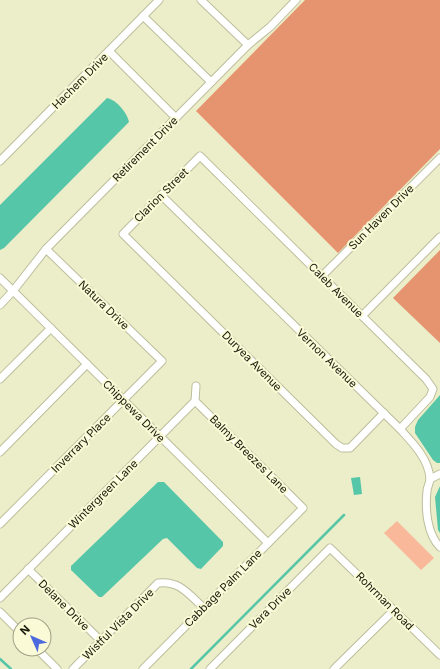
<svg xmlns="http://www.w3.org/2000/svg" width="440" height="669" font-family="Inter,sans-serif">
<rect width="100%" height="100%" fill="#ecedc9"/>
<!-- green -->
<polygon fill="#fab89b" points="397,521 434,558 421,570 384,533"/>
<!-- forest -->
<g fill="#e6936f">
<polygon points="305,0 440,0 440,149 338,253 196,111"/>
<polygon points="440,250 440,343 393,298"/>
</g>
<!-- water -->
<g fill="#56c6a8">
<path d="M107 98C117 100 127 113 129 122L4 248 0 250V205Z"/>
<polygon points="440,395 440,463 437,463 433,460 415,433 415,427 418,420"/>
<polygon points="360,477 362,494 354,495 351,478"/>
<polygon points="158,482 164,482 223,542 223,546 201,569 197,568 167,538 163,539 102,597 99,597 71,570 71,566"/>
<polygon points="440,486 440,533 438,530 435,497"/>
</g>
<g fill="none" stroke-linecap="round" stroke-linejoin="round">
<!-- stream -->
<g stroke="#56c6a8" stroke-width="2.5">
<polyline points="0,659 11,669"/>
<polyline points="191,669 344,515"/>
</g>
<!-- street casing -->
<g stroke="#bdbe9c" stroke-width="9">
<g id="street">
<polyline points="201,0 248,45"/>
<polyline points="143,16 211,82"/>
<polyline points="109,51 176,118"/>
<polyline points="0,161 159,0"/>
<path d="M161 195 400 429C412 442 429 459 430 479 430 483 427 487 427 491 425 509 427 534 440 547"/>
<polyline points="322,276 440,158"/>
<polyline points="0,278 268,543"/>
<polyline points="0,305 13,291 46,249 248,45 270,27 296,0"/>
<polyline points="362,316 440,237"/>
<polyline points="0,379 51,328"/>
<polyline points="384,413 350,448 342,448 336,444 123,234 200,156 426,379 433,389 430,397 400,429"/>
<polyline points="0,452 87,364"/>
<polyline points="430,479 440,474"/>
<polyline points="0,524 162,361 46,249"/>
<polyline points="28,569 101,641"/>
<polyline points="0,598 195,401 196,386"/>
<polyline points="0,612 20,632"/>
<polyline points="37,649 57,669"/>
<path d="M73 669 158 583C180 580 189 595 204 608"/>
<polyline points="143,669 303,508 195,401"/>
<polyline points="210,669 330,548 440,655"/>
<polyline points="334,669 394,610"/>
</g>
</g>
<!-- street -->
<use href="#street" stroke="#fff" stroke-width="7"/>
</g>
<g text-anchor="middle" stroke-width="4" stroke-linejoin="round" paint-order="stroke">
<!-- street labels -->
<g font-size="11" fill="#19190c" stroke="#fafad6">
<text transform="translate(80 81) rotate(-45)" y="4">Hachem Drive</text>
<text transform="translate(145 149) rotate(-45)" y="4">Retirement Drive</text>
<text transform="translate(161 195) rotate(-45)" y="4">Clarion Street</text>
<text transform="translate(381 217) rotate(-45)" y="4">Sun Haven Drive</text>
<text transform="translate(336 290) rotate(45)" y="4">Caleb Avenue</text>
<text transform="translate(104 305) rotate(44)" y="4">Natura Drive</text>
<text transform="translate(327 358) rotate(44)" y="4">Vernon Avenue</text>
<text transform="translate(252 361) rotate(45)" y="4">Duryea Avenue</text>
<text transform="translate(134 411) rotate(45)" y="4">Chippewa Drive</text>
<text transform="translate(81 443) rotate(-45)" y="4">Inverrary Place</text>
<text transform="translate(249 454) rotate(45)" y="4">Balmy Breezes Lane</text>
<text transform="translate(103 494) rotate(-45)" y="4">Wintergreen Lane</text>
<text transform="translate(223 588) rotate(-45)" y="4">Cabbage Palm Lane</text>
<text transform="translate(385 601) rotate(45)" y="4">Rohrman Road</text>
<text transform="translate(64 605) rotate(45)" y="4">Delane Drive</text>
<text transform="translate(270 608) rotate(-45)" y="4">Vera Drive</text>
<text transform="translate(118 624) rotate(-45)" y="4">Wistful Vista Drive</text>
</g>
</g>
<!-- north arrow -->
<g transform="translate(32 637) rotate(315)"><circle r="19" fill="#fafad6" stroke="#a0a085"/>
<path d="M0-3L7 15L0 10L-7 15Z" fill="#4c6ade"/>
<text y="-6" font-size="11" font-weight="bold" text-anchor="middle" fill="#19190c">N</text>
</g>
</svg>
